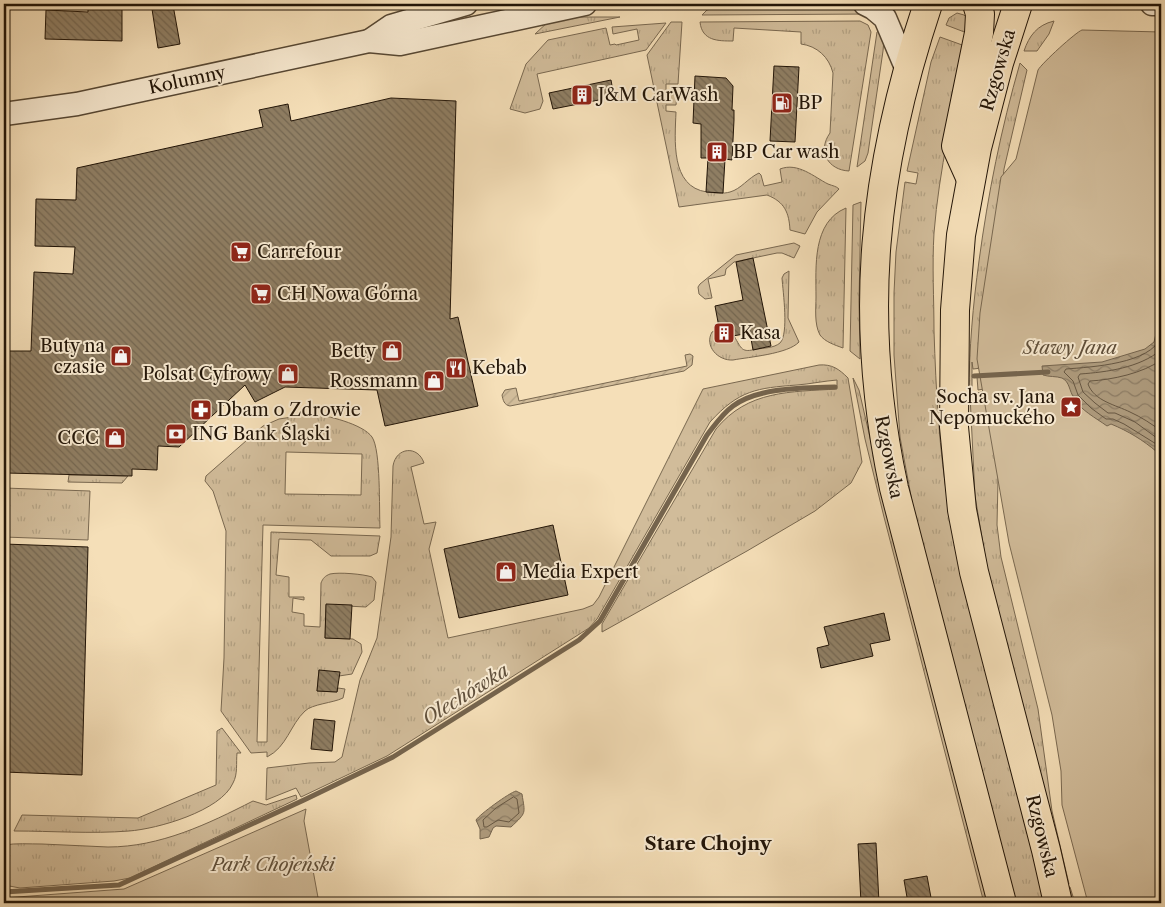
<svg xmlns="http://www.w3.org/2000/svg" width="1165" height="907" font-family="'Libre Caslon Text',serif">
<defs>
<pattern id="grass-tufts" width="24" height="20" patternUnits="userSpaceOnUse" patternTransform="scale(1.25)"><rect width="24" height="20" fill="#d1bc9a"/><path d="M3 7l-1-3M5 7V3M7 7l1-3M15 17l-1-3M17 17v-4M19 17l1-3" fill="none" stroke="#b3a183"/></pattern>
<pattern id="garden-furrows" width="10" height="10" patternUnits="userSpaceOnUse" patternTransform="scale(1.25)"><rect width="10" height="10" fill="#d1bc9a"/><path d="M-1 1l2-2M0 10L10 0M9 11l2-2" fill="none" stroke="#b3a183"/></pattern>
<pattern id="water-waves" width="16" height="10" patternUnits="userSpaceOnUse" patternTransform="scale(1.25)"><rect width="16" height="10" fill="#ad9a7c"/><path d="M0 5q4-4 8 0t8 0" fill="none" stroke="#8c7c64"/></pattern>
<pattern id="building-back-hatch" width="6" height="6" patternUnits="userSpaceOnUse" patternTransform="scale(1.25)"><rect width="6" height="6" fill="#8f7e63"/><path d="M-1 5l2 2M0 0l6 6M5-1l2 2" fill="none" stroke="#746650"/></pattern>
</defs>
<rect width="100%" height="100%" fill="#f5dfb8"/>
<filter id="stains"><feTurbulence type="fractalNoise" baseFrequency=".004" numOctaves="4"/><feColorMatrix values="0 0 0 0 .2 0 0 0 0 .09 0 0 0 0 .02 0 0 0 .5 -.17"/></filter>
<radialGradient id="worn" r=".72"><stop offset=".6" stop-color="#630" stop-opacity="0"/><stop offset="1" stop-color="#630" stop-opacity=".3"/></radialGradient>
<!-- grass -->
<g fill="url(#grass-tufts)" stroke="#796850" fill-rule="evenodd">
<polygon points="847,6 861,9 870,14 702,15 707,10 718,7"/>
<polygon points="957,13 964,15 967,18 967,33 946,25 949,18"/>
<polygon points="571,17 620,17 535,34 549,21"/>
<path d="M860 21 868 25 871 32 849 171C828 170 817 151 830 133L833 73C829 57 817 46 801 44V32L734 28 733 41C718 41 702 41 700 22Z"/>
<path d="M1054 21 1049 34 1037 51H1024C1029 36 1037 25 1054 21Z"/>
<path d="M671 22H682L678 84H666V94L677 95 676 105H666V111L676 112C675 139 670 187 707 192 715 193 723 194 730 192 741 189 748 178 759 173L761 175 764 186 782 182 780 169C798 162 814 177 828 184 833 186 836 186 839 189L817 212 805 234 790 230C789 213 785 202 767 195L679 207 647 55Z"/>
<polygon points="666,23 646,50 537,74 543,101 540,109 525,113 510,109 526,64 548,40 606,28 610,45 615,44 616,45 639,40 637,29 613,34 612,27"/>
<polygon points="881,29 884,39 883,51 868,153 865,161 857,167 877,32"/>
<path d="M940 37 965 46C954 108 939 170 934 233 932 266 934 299 934 331 936 391 939 450 949 509L1046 903H1010L917 528 900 437 894 355V293L896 252 905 182 916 184 918 173 907 171 931 62Z"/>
<path d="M1020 63 1027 70 1004 169 982 368 973 369 972 362V392L969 394C969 349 973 305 979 261 988 194 1001 129 1020 63Z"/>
<polygon points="861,202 859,301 860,359 850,351 853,205"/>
<path d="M846 208 843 348C835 345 825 342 820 335 814 324 816 308 816 297 816 267 812 222 846 208Z"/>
<polygon points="794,243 800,246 794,258 782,253 777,253 734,262 726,269 725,275 708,279 712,298 705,299 699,294 698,287 700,284 736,255"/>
<path d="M789 271 788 318 799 342C788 354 749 357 733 360 718 361 704 346 712 332L717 330 719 339 734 336C742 349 741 353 757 349 764 348 774 348 780 343 789 334 783 292 782 278L784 274Z"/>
<path d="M819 365C832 364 839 369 848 378L862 462 851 483 815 511 747 551 602 632V624L716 429C748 390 790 392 837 389V380C824 381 810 384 797 385 757 388 739 390 710 422L597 619 589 628 387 756 301 797 296 788 266 800 267 768 309 763 335 762 342 757 360 680 377 638 391 537 393 466C396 447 418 445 424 463L411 467 424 524 436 522 429 549 448 638 583 609 593 605 599 597 703 389Z"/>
<polygon points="983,376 999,436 997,525 1001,557 1038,709 1052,811 1069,884 1068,885 1069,887 1070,887 1075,903 1071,903 992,597 975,496 970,395 985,391 984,389 978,390 977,377"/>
<polygon points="853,378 859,390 888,516 989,903 984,903 884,517 865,439"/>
<path d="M312 414C326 415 363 424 372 437 381 450 379 510 380 528L263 525 257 742H267L271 532 380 536 377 553 370 556H331L311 540 279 539 276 575 289 577V597H304V600L293 598 292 612 304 614V626L320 627 321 583C323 578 325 576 330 574 339 572 363 574 372 577L376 582 374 600 366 607 326 605 325 638 353 639 361 644 362 652 352 674 339 676 319 670 317 691 337 692 338 688 345 689 343 698C333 703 312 704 305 711 290 725 287 747 267 757V752L251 753 221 711 224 658 226 531 213 491 205 481 206 476 263 426 279 419ZM286 452 362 454 361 495 285 494Z"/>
<polygon points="69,475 128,476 122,483 68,482"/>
<polygon points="4,488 90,491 88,540 4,537"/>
<path d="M222 728 241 753H237C236 763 238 774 233 783 221 811 157 829 129 831 91 834 52 831 14 831L22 815 138 818 216 785 217 731Z"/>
<path d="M296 795 297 799 130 878 114 881 20 888 4 885V845C16 843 29 844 42 844 64 845 86 846 108 847 160 847 208 824 253 801L266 805Z"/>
</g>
<!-- park -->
<g fill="#d1bc9a" stroke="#796850">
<path d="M1082 30 1161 32V903H1088L1062 805 1061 771 1052 715 1009 543 977 359 980 313 1001 177 1016 159 1038 70C1042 63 1076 32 1082 30Z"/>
<polygon points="306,809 304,821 319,903 4,903 4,898 124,889"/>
</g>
<!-- garden -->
<path fill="url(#garden-furrows)" stroke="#796850" d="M690 354 693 356 692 365 684 371 510 406C504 405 503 400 502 395L505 390 516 388 519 401 687 366 685 355Z"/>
<!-- water -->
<g fill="url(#water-waves)" stroke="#75644d">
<path d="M1161 313V452H1157C1143 440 1128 431 1111 424L1107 426C1096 418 1080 410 1074 398 1069 391 1070 382 1062 378 1056 376 1049 377 1043 375L1042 366 1102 362 1145 349 1154 342Z"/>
<path d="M516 791 522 794C525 814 527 812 511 827L496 826 493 828 489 837 480 839V829L476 820C480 814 509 793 516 791Z"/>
</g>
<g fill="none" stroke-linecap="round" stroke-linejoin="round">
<!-- shore -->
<g stroke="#675742" stroke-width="1">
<path d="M1161 337C1151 364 1091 367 1066 369L1064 372 1073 381 1078 395 1091 408 1106 419H1113L1124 424 1161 447"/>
<path d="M1161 350C1139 368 1107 372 1080 374L1078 377 1083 392 1095 403 1108 413H1115L1135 422 1161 441"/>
<path d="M1161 360C1144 373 1111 380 1090 381L1088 384C1094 401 1116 405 1130 412 1141 417 1152 424 1161 431"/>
<polygon points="514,797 517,799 519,813 509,822 498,820 487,827 484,827 483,820 496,808"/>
</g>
<!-- stream -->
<g stroke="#75644d" stroke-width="5">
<polyline points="974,376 1048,372"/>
<path d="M4 892 119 885 304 800 393 757 579 640 600 621 707 435C715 425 722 414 733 406 758 387 805 388 835 387"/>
</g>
</g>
<!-- building -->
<g fill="url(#building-back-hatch)" stroke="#211407">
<polygon points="88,5 122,5 122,41 45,39 46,10 88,12"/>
<polygon points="173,5 180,44 158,48 152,9"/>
<polygon points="774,66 799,67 795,142 770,141"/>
<polygon points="695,76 726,78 733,86 732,110 734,110 734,120 732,160 725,159 723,193 706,192 708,158 701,158 701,124 693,123"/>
<polygon points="611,80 614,97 553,109 549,93"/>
<polygon points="391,98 456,101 450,319 458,317 478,406 385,426 377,390 285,387 255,402 245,385 179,447 158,446 157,470 132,469 132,476 5,473 9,351 31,351 34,272 73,274 75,247 35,246 36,199 76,200 77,168 263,127 259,110 288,104 291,121"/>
<polygon points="753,258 771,346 753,350 750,333 721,338 715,306 743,300 736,262"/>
<polygon points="553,525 568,595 459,618 444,549"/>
<polygon points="4,544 88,547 82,775 4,772"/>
<polygon points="326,604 352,605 350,639 325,638"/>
<polygon points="884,613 890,640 870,644 873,656 821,668 817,648 829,645 824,627"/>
<polygon points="319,670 340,672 337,692 317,691"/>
<polygon points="314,719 335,721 332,751 311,749"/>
<polygon points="876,843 879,903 861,903 858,844"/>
<polygon points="927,876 932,903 908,903 904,880"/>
</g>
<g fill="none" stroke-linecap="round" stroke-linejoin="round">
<!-- minor casing -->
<g stroke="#564733" stroke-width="25">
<g id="minor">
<polyline points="865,4 873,8 885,18 907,70"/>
<polyline points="1152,4 1161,4"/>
<polyline points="369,41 391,26 466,4"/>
<polyline points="4,114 77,104 369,41 400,44 585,4"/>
</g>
</g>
<!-- major casing -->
<g stroke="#211407" stroke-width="30">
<g id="major">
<path d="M928 4C873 169 857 317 894 488L1002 903"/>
<polyline points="1018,4 999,63 977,148 961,235 955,310 954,427 962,510 974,572 1046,850 1058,903"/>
<polyline points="970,177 956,146 979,33 980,14 977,4"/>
</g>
</g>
<!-- minor -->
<use href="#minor" stroke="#f8ead1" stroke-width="22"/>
<!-- major -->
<use href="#major" stroke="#f5dfb8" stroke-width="28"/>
</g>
<!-- icons -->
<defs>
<g id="building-square" transform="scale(1.125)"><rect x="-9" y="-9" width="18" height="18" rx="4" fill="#8f2418" stroke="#f8ead1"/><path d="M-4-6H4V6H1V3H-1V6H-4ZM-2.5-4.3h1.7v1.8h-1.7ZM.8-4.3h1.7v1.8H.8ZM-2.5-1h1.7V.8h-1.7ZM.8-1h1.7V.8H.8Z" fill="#fff"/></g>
<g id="fuel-square" transform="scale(1.125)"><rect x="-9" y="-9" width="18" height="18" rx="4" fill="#8f2418" stroke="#f8ead1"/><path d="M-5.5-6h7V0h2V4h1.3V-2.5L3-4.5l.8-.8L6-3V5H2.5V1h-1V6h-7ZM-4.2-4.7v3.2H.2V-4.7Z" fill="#fff"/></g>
<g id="supermarket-square" transform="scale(1.125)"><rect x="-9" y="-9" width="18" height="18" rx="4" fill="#8f2418" stroke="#f8ead1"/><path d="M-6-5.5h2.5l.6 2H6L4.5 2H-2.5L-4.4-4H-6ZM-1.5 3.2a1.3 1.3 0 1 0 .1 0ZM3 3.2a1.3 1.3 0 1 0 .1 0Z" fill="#fff"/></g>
<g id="shop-square" transform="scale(1.125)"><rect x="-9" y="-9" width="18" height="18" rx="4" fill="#8f2418" stroke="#f8ead1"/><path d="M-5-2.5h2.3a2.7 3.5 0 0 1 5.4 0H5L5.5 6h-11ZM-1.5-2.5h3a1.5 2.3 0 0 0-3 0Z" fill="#fff"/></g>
<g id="restaurant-square" transform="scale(1.125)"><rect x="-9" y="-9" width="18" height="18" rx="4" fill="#8f2418" stroke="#f8ead1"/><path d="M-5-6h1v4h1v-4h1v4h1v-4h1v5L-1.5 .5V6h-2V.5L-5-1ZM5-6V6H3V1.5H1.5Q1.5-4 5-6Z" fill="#fff"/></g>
<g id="sight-square" transform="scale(1.125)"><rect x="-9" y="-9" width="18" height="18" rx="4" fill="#8f2418" stroke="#f8ead1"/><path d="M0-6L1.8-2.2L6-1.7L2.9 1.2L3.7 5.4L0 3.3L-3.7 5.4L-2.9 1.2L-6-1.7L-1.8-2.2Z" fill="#fff"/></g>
<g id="pharmacy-square" transform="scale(1.125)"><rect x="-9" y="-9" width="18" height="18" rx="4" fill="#8f2418" stroke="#f8ead1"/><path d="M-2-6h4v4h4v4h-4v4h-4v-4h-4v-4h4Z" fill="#fff"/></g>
<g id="bank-square" transform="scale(1.125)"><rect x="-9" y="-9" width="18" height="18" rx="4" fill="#8f2418" stroke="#f8ead1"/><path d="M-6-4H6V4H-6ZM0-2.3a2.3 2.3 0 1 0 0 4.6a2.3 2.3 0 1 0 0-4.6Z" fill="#fff"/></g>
</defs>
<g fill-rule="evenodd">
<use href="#building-square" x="582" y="95"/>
<use href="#fuel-square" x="782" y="103"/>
<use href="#building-square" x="717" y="152"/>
<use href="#supermarket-square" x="241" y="252"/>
<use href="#supermarket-square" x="261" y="294"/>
<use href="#building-square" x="724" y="333"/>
<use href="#shop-square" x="392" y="351"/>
<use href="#shop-square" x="121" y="356"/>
<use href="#restaurant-square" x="456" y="368"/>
<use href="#shop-square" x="288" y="374"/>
<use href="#shop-square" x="434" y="381"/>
<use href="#sight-square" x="1071" y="407"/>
<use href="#pharmacy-square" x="201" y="410"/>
<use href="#bank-square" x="176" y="434"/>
<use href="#shop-square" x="115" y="438"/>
<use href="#shop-square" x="506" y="572"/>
</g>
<g text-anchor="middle" stroke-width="4" stroke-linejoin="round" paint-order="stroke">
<!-- street labels -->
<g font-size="18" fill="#211407" stroke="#f8ead1">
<text transform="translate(998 70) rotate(-74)" y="6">Rzgowska</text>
<text transform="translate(187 80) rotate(-12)" y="6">Kolumny</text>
<text transform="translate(889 457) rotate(79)" y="6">Rzgowska</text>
<text transform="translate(1042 836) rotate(76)" y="6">Rzgowska</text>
</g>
<!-- poi labels -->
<g font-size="18" fill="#211407" stroke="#f8ead1" text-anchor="start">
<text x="598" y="101">J&amp;M CarWash</text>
<text x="798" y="109">BP</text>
<text x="733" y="158">BP Car wash</text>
<text x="257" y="258">Carrefour</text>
<text x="277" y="300">CH Nowa Górna</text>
<text x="740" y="339">Kasa</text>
<text x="105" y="352" text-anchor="end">Buty na<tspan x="105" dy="21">czasie</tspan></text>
<text x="376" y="357" text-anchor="end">Betty</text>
<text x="472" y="374">Kebab</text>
<text x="272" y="380" text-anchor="end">Polsat Cyfrowy</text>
<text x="418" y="387" text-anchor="end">Rossmann</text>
<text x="1055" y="403" text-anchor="end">Socha sv. Jana<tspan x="1055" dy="21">Nepomuckého</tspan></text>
<text x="217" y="416">Dbam o Zdrowie</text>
<text x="192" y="440">ING Bank Śląski</text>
<text x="99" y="444" text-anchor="end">CCC</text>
<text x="522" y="578">Media Expert</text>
</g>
<!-- park labels -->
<g font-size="18" font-style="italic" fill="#5f4f3a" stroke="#f8ead1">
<text x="1070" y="354">Stawy Jana</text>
<text x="273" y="871">Park Chojeński</text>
</g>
<!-- water labels -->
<g font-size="19" font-style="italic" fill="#60503c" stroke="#f8ead1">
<text transform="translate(465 694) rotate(-32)" y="7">Olechówka</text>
</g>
<!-- neighbourhood labels -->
<g font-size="19" font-weight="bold" fill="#211407" stroke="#f8ead1">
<text x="708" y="850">Stare Chojny</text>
</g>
</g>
<!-- margin -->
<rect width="1165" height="907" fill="none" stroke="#f5dfb8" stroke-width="20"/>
<rect x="5" y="5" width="1155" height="897" fill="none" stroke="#211407" stroke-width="2.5"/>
<rect x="10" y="10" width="1145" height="887" fill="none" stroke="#211407"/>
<rect width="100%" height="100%" filter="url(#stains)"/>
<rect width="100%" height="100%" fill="url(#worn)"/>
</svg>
